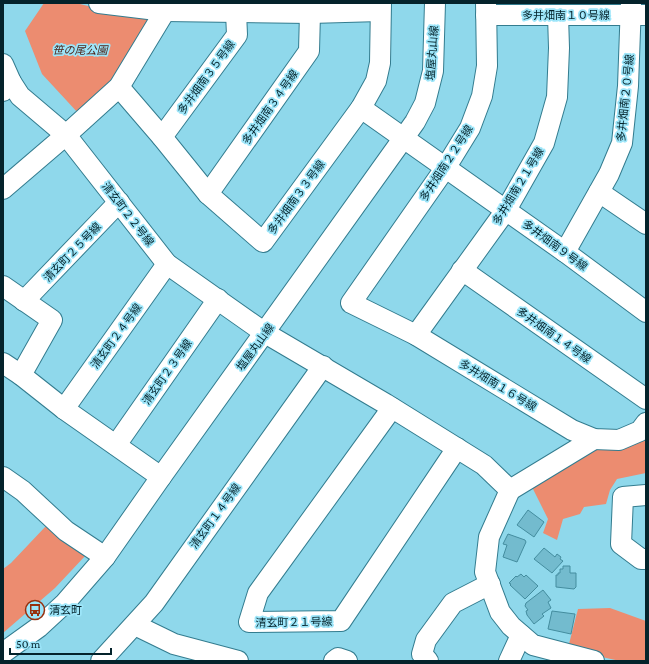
<svg xmlns="http://www.w3.org/2000/svg" width="649" height="664" font-family="'Crimson Pro','Noto Sans JP',serif">
<rect width="100%" height="100%" fill="#8fd8eb"/>
<!-- green -->
<g fill="#ec8c70">
<polygon points="44,3 76,3 116,13 147,16 152,24 102,94 79,114 42,74 25,31"/>
<polygon points="646,439 646,473 617,479 610,490 606,504 584,507 580,514 563,519 557,540 543,533 548,519 532,487 596,447 624,448"/>
<polygon points="46,526 86,555 55,588 3,633 3,569 11,563"/>
<polygon points="610,608 646,621 646,661 620,661 602,657 569,644 578,609"/>
</g>
<!-- building -->
<g fill="#73bbce" stroke="#448d9f">
<polygon points="528,510 544,522 534,537 517,525"/>
<polygon points="508,534 525,540 526,542 517,562 503,557 507,545 503,544"/>
<polygon points="544,548 555,557 557,554 561,557 560,559 563,561 552,573 534,559"/>
<polygon points="563,566 570,566 570,573 576,573 576,587 574,589 556,587 556,575 558,575 558,573 560,573 560,569 563,569"/>
<polygon points="521,574 524,577 526,575 538,586 525,599 510,585 511,584 509,583 516,576 517,577"/>
<polygon points="543,590 551,600 548,602 551,608 542,614 544,616 534,624 527,615 526,611 528,610 525,606 526,603"/>
<polygon points="552,611 575,614 571,634 548,629"/>
</g>
<g fill="none" stroke-linecap="round" stroke-linejoin="round">
<!-- minor casing -->
<g stroke="#337c8f" stroke-width="22">
<g id="minor">
<polyline points="99,3 165,11 310,13 380,11"/>
<polyline points="486,3 487,66 482,96 470,128 446,167 351,303 416,335 572,430 594,439 619,440 640,431 646,423"/>
<polyline points="486,15 646,15"/>
<polyline points="3,64 11,82"/>
<polyline points="119,87 162,137 208,194 263,242 361,108 376,81 380,63 381,3"/>
<polyline points="3,91 11,82 20,96 66,135 119,87 165,11"/>
<polyline points="361,108 565,252 646,312"/>
<polyline points="162,137 237,35 236,12"/>
<polyline points="3,189 66,135 167,264 265,333 386,404 484,465 510,490 489,537 485,572 500,612 511,626 533,645 594,661"/>
<polyline points="599,192 646,224"/>
<polyline points="208,194 309,51 310,13"/>
<polyline points="565,252 609,174 622,143 628,86 631,3"/>
<polyline points="462,270 646,399"/>
<polyline points="3,286 52,320 21,375 64,409 161,477"/>
<polyline points="24,301 119,202"/>
<polyline points="416,335 506,210 544,143 557,97 559,48 558,15"/>
<polyline points="3,363 21,375"/>
<polyline points="392,408 258,593 249,622 341,621 457,448"/>
<polyline points="64,409 167,264"/>
<polyline points="116,445 218,299"/>
<polyline points="3,477 23,491 66,531 105,557"/>
<polyline points="510,490 594,439"/>
<polyline points="646,495 623,497 621,544 641,559 646,559"/>
<polyline points="135,625 174,644 238,661"/>
<polyline points="3,653 39,627 65,603 105,557 161,477 415,122 425,103 433,71 435,3"/>
<polyline points="101,661 154,603 323,366"/>
<polyline points="334,661 338,658 347,661"/>
<polyline points="428,661 422,654 426,640 453,603 490,584"/>
<polyline points="509,661 521,635"/>
</g>
</g>
<!-- minor -->
<use href="#minor" stroke="#fff" stroke-width="20"/>
</g>
<!-- icons -->
<defs>
<g id="bus-ring" transform="scale(1)"><circle r="9.5" fill="#9ce5f9" stroke="#97300e" stroke-width="1.5"/><path d="M-5-6H5V4H4V6H2V4H-2V6H-4V4H-5ZM-3.5-4V0h7V-4ZM-3.5 1.2v1.5H-2V1.2ZM2 1.2v1.5H3.5V1.2Z" fill="#97300e"/></g>
</defs>
<g fill-rule="evenodd">
<use href="#bus-ring" x="35" y="610"/>
</g>
<g text-anchor="middle" stroke-width="3.5" stroke-linejoin="round" paint-order="stroke">
<!-- street labels -->
<g font-size="11" fill="#04232b" stroke="#9ce5f9">
<text x="566" y="19">多井畑南１０号線</text>
<text transform="translate(432 53) rotate(-86)" y="4">塩屋丸山線</text>
<text transform="translate(206 77) rotate(-54)" y="4">多井畑南３５号線</text>
<text transform="translate(625 98) rotate(-84)" y="4">多井畑南２０号線</text>
<text transform="translate(270 107) rotate(-55)" y="4">多井畑南３４号線</text>
<text transform="translate(446 163) rotate(-57)" y="4">多井畑南２２号線</text>
<text transform="translate(518 186) rotate(-59)" y="4">多井畑南２１号線</text>
<text transform="translate(296 197) rotate(-54)" y="4">多井畑南３３号線</text>
<text transform="translate(128 214) rotate(52)" y="4">清玄町２２号線</text>
<text transform="translate(555 245) rotate(36)" y="4">多井畑南９号線</text>
<text transform="translate(72 252) rotate(-46)" y="4">清玄町２５号線</text>
<text transform="translate(554 335) rotate(35)" y="4">多井畑南１４号線</text>
<text transform="translate(116 336) rotate(-54)" y="4">清玄町２４号線</text>
<text transform="translate(255 347) rotate(-54)" y="4">塩屋丸山線</text>
<text transform="translate(167 372) rotate(-55)" y="4">清玄町２３号線</text>
<text transform="translate(498 385) rotate(31)" y="4">多井畑南１６号線</text>
<text transform="translate(215 516) rotate(-54)" y="4">清玄町１４号線</text>
<text transform="translate(294 622) rotate(-1)" y="4">清玄町２１号線</text>
</g>
<!-- park labels -->
<g font-size="11" font-style="italic" fill="#4c1f13" stroke="#9ce5f9">
<text x="80" y="54">笹の尾公園</text>
</g>
<!-- poi labels -->
<g font-size="11" fill="#04232b" stroke="#9ce5f9" text-anchor="start">
<text x="49" y="614">清玄町</text>
</g>
</g>
<!-- border -->
<rect width="649" height="664" fill="none" stroke="#04232b" stroke-width="8"/>
<!-- scale -->
<path d="M10 648v6h101v-6" fill="none" stroke="#04232b" stroke-width="2"/>
<text x="16" y="648" font-size="12" fill="#04232b" stroke="#9ce5f9" stroke-width="3" paint-order="stroke">50 m</text>
</svg>
